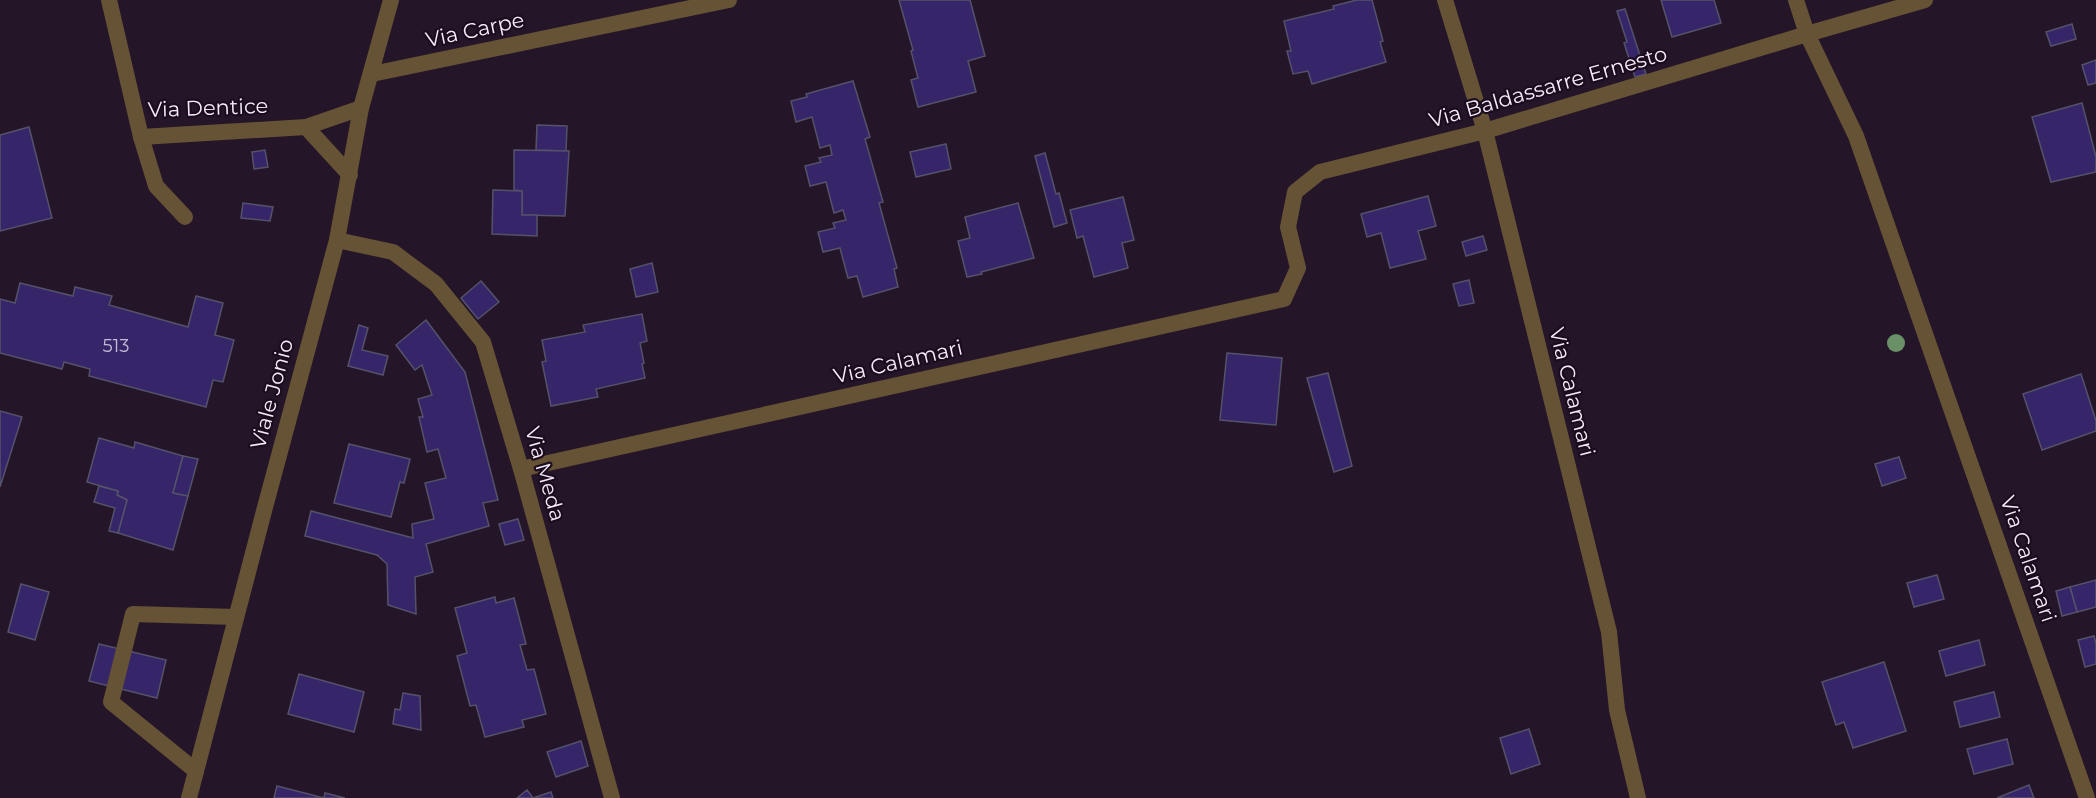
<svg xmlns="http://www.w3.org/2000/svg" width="2096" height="798" font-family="Montserrat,sans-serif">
<rect width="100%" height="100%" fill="#241628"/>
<!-- building -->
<g fill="#362569" stroke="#54526a" stroke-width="1.5">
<polygon points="899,0 970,0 985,56 968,61 976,92 918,107 911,80 918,78 911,51 913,50"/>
<polygon points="1357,0 1372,0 1383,41 1380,42 1386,62 1312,84 1308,71 1293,74 1287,51 1291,51 1284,21 1334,9 1333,6"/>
<polygon points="1661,0 1714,0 1721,23 1672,37"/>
<polygon points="1625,9 1646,74 1635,77 1624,43 1627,42 1617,11"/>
<polygon points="2072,24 2076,39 2051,46 2046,32"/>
<polygon points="2096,60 2096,83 2088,85 2082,65"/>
<polygon points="853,81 870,137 865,139 883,202 879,203 897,268 894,269 898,287 863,297 857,276 848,278 840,248 823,252 818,232 835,228 833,223 846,220 843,210 834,213 826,182 810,186 805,166 821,162 819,158 832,155 830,145 820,148 812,117 796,122 791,101 807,97 806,94"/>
<polygon points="2082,103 2096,157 2096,172 2051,182 2032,117"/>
<polygon points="537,125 567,126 566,151 536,150"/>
<polygon points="29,127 52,218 0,231 0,135"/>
<polygon points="946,144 951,169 916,177 910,152"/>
<polygon points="265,150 268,167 254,169 252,152"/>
<polygon points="514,150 569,151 565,216 522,215 522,191 514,190"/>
<polygon points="1045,153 1056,194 1059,193 1067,223 1054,227 1035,156"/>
<polygon points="493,190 522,191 522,215 537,215 537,236 492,234"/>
<polygon points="1428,196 1436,226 1418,231 1426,259 1390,268 1381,233 1367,237 1361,214"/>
<polygon points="1123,197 1134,240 1122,243 1128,268 1094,277 1083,236 1077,238 1070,210"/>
<polygon points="243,203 273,207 270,221 241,218"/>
<polygon points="1018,203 1034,258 981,272 982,274 967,277 958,241 970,238 965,217"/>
<polygon points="1483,236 1487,250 1466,256 1462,242"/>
<polygon points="652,263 658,292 636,297 630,269"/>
<polygon points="1469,280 1474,303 1459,306 1453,284"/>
<polygon points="481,281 499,302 478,319 461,298"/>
<polygon points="20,283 73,296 75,287 112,296 109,305 188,327 196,296 223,303 215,335 234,340 223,382 213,380 206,407 89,376 90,369 64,362 62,369 0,353 0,299 15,303"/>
<polygon points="642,314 647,341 640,343 644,363 642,364 645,378 596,389 598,397 551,406 542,362 546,361 542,340 585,332 583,325"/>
<polygon points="426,320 465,372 498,500 483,503 489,526 426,544 433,572 415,577 416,614 388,605 387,564 377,555 305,536 311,511 413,538 412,524 434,519 425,483 446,478 438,449 427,452 419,417 423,417 418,399 432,395 422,365 415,370 396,345"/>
<polygon points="359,325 368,328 362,350 388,356 383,375 348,366"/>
<polygon points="1227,353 1282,358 1276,425 1220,420"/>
<polygon points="1328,373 1352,466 1334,472 1307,378"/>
<polygon points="2081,374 2096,421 2096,431 2042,450 2023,394"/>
<polygon points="0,411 22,417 0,487"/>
<polygon points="99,438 134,448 135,442 183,456 173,493 188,496 173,550 118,533 127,500 117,495 118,491 87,482"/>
<polygon points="349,444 410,459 404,483 400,482 391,517 334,503"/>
<polygon points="183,456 198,459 188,496 173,493"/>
<polygon points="1899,457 1906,478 1882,486 1875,464"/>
<polygon points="99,486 118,491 117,495 127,500 118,533 109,531 115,508 94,502"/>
<polygon points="518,519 524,540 505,545 499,524"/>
<polygon points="1937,575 1944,599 1914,607 1907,583"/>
<polygon points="2096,580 2096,607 2077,612 2070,587"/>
<polygon points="21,584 49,592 35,640 8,632"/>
<polygon points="2070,587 2077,612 2062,616 2056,591"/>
<polygon points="495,597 496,603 514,598 526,644 520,645 527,670 534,669 546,714 522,720 524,727 485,737 476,705 470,706 457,656 467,653 455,608"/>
<polygon points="2094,636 2096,644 2096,664 2085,667 2078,640"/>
<polygon points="1979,640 1985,665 1946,676 1939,651"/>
<polygon points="99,644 166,660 157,698 89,681"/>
<polygon points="1884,662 1906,731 1853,748 1844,722 1836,725 1822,682"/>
<polygon points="299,674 364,692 354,732 288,714"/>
<polygon points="1994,692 2000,717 1960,727 1954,702"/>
<polygon points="403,693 420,696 421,730 393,724 395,709 400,710"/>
<polygon points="1529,729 1540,764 1511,774 1500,738"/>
<polygon points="2007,739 2013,764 1974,774 1967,749"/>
<polygon points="581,741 588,766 556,777 547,752"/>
<polygon points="2029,785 2034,798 1997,798"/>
<polygon points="277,786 324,798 325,793 345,798 274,798"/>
<polygon points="527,790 533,798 551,792 553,798 517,798"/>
</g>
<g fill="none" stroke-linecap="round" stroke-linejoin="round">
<!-- service -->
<g stroke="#665335" stroke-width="16">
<polyline points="1807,34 1925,0"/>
<polyline points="196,771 111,702 133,614 236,617"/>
</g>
<!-- minor -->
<g stroke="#665335" stroke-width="16">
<polyline points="109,0 141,137 156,186 185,217"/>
<polyline points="1445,0 1485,131 1609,632 1617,710 1638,798"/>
<polyline points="1796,0 1807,34 1856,136 2087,798"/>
<polyline points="372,74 729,0"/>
<polyline points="306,127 350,175"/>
<polyline points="141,137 306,127 361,108"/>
<polyline points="337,240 393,252 436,284 483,342 521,469 612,798"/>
<polyline points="521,469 1284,299 1298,268 1288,227 1295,192 1320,172 1485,131 1807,34"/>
</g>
<!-- tertiary -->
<polyline stroke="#665335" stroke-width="16" points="189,798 264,511 337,240 361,108 391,0"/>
</g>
<!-- trees -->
<circle fill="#6a9067" cx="1896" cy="343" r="9"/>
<g text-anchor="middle" stroke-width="4.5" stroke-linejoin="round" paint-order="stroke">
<!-- number labels -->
<g font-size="18" fill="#c6bad5">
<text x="116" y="352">513</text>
</g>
<!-- street labels -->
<g font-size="21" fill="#f6ecf9" stroke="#1b0d1e">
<text transform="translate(475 30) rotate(-12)" y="7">Via Carpe</text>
<text transform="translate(1548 87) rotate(-16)" y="7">Via Baldassarre Ernesto</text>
<text transform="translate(208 108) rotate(-2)" y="7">Via Dentice</text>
<text transform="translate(898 362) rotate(-13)" y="7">Via Calamari</text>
<text transform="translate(1572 392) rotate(76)" y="7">Via Calamari</text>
<text transform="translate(272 394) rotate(-75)" y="7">Viale Jonio</text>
<text transform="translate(545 474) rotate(74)" y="7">Via Meda</text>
<text transform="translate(2028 559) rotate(71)" y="7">Via Calamari</text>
</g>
</g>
</svg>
